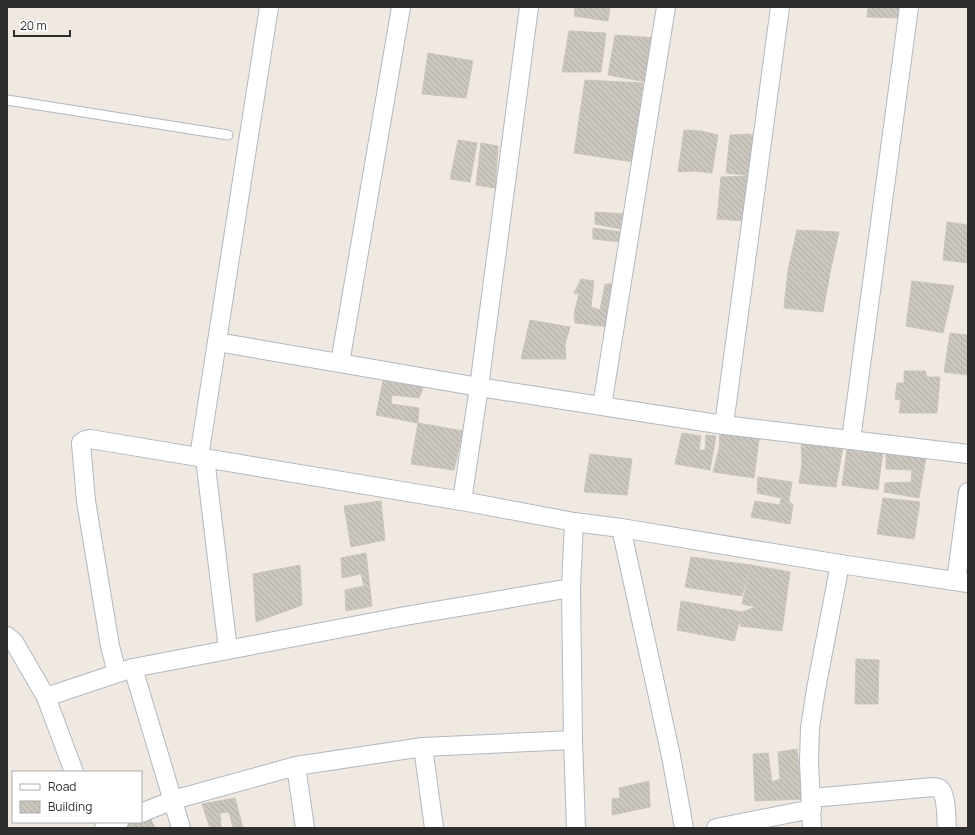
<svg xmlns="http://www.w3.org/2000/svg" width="975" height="835" font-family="Manrope,sans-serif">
<defs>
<pattern id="building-back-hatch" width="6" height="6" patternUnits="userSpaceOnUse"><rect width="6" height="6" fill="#cbc7bf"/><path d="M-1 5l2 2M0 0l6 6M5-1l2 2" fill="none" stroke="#afaba4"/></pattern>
</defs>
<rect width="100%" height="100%" fill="#efe9e1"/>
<!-- building -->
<g fill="url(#building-back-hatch)" stroke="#cbc5ba">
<polygon points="575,7 610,7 608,21 574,16"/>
<polygon points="868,7 903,7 902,18 867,17"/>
<polygon points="569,31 606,33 601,72 562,72"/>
<polygon points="615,35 655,38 647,82 608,75"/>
<polygon points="428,53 473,61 466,98 422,94"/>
<polygon points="585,80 643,83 633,162 574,153"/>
<polygon points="684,130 701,131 718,135 712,173 694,171 678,172"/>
<polygon points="749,134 759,138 753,176 726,173 730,135"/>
<polygon points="458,140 477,143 470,182 450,179"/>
<polygon points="481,143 498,146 495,188 476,185"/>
<polygon points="753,176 745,221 717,219 721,177"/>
<polygon points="595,212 627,214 621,229 595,224"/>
<polygon points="947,222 968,225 968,263 943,260"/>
<polygon points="593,228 622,232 622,242 593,239"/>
<polygon points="797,230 839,232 830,273 788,270"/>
<polygon points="788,270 830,273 823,312 784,308"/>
<polygon points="581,279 594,281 591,307 600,310 605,284 618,284 611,327 575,323 574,314 579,294 574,293"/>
<polygon points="912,281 954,286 943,333 906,326"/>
<polygon points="530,320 570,327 565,344 566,359 521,359"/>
<polygon points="950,333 968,335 968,375 944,372"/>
<polygon points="904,371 925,371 927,377 940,377 937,413 899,413 901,400 895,399 897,383 904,383"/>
<polygon points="383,381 424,386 419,398 392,395 391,404 419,408 418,423 376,415"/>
<polygon points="418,423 463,431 454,470 411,464"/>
<polygon points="682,433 701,436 699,450 705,450 706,435 716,436 710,470 675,464"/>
<polygon points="720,433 759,439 754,478 713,472 719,449"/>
<polygon points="801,443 843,447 836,487 799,483 802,464"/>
<polygon points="847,449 858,452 883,451 878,490 842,485"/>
<polygon points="886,453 926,457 919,498 884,492 885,483 911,482 912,470 886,469"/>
<polygon points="590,454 632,459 627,495 584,492"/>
<polygon points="758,477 792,482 789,501 793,505 790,524 751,517 755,501 780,505 781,498 757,493"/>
<polygon points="883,498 920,502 914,539 877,534"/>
<polygon points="381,501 385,540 351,547 344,506"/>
<polygon points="366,553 372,606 346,611 345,590 364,586 361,574 342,578 341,558"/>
<polygon points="691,557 751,565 742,596 685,587"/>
<polygon points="300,565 302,605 256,622 253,574"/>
<polygon points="751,565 790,572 782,631 740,626 742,612 756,607 742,604"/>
<polygon points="681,601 742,612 734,641 677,630"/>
<polygon points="856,659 879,660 878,704 855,704"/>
<polygon points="797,749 802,799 755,801 753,754 768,753 772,782 780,779 778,752"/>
<polygon points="649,781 650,807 612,815 612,799 620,798 619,788"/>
<polygon points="235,798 243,828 233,828 229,812 220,813 221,828 210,828 202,804"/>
<polygon points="149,815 155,828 129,828 128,823 141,822 141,818"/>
</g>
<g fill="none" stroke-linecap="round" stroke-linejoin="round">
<!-- service casing -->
<g stroke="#b4b7c1" stroke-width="11">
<polyline id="service" points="7,100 228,135"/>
</g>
<!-- minor casing -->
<g stroke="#b4b7c1" stroke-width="20">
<g id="minor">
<polyline points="217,342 479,387 724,425 968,454"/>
<polyline points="340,363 401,7"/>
<polyline points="602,406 666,7"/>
<polyline points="724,425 780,7"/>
<polyline points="851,440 909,7"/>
<polyline points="199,457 269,7"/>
<polyline points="205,458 228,650"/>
<polyline points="462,501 479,387 529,7"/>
<polyline points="574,522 571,588 573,740 576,828"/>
<polyline points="621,528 671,756 684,828"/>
<polyline points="956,581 968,492"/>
<polyline points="7,636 14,642 46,697 74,772"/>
<polyline points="133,668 181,828"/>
<polyline points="117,673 110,646 86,501 81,443 85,440 90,439 462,501 574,522 621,528 840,564 968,583"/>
<polyline points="46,697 133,668 405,616 571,588"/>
<polyline points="423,747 434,828"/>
<polyline points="296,766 305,828"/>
<path d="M812 798 933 787C936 788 939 787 941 790 947 798 946 819 947 828"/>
<polyline points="141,813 173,800 296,766 423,747 573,740"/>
<polyline points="104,828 119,822"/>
<polyline points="716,828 812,809"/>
<polyline points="812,828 809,762 810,728 816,689 840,564"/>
</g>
</g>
<!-- service -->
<use href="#service" stroke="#fff" stroke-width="9"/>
<!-- minor -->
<use href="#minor" stroke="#fff" stroke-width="18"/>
</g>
<!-- border -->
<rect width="975" height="835" fill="none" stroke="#2e2e2e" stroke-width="16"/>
<!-- legend -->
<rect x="12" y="771" width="130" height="52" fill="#ffffff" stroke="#ababab"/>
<rect x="20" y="784" width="20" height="6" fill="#ffffff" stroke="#ababab"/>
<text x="48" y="791" font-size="12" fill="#2e2e2e">Road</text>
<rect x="20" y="801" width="20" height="12" fill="url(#building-back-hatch)" stroke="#ababab"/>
<text x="48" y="811" font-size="12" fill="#2e2e2e">Building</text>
<!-- scale -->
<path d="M14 30v6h56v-6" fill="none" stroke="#2e2e2e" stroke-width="2"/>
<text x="20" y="30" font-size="12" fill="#2e2e2e" stroke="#ffffff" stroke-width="3" paint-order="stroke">20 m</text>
</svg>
